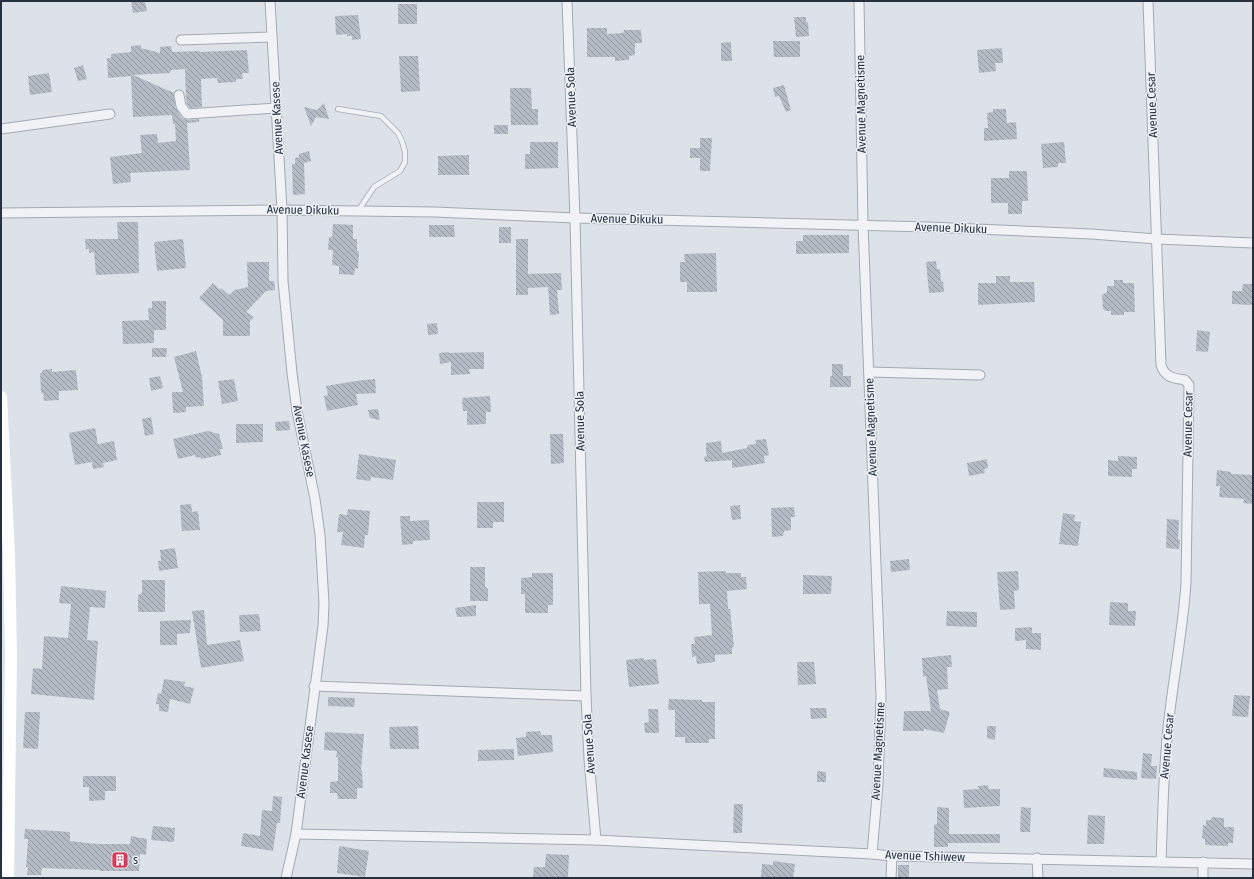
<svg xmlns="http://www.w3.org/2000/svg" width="1254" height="879" font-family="'Fira Sans Condensed',sans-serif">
<defs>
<pattern id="building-back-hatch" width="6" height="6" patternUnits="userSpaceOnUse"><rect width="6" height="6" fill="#b4bbc4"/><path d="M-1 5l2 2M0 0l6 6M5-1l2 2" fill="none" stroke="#9298a1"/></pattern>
</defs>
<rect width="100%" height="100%" fill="#dde2e8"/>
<!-- building -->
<g fill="url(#building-back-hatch)">
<polygon points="131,1 145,1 147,11 133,13"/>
<rect x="398" y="4" width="19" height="20"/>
<polygon points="358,15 361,39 352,40 352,36 347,36 347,34 336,35 335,16"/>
<polygon points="794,17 806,17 806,22 808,22 809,36 796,37"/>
<polygon points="587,28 607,28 607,34 623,33 624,30 641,30 642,43 635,43 635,55 629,56 629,60 615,61 615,57 587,57"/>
<polygon points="773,41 800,41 800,57 774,57"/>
<polygon points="731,42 732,61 721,61 721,43"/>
<polygon points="141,45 141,48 160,53 160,47 171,46 172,52 200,51 200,52 247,50 249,73 242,73 243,79 236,79 236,82 218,83 217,78 201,79 202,107 190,108 187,104 186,98 185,69 172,70 169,73 133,75 174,93 175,107 182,118 187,120 199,119 199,122 187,123 190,170 130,173 131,182 113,184 110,157 142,153 140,135 157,134 158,143 176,141 175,124 173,124 172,115 133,117 131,76 108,78 107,58 111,58 111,54 131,52 131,46"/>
<polygon points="1002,48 1003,63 995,63 996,71 979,73 977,50"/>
<polygon points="399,56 418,56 420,91 401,92"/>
<polygon points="83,65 87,79 78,81 74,68"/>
<polygon points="49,73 52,92 30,95 28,76"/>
<polygon points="784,85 791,110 786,112 779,96 775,97 773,88"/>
<polygon points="510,88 531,88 532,109 538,109 538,125 511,125"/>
<polygon points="324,103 329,119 316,117 311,126 304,107 317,110"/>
<polygon points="993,109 1006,109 1007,123 1016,122 1017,139 984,141 984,128 988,128 987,113 993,112"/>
<rect x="494" y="125" width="14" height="9"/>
<polygon points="700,138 712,138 710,171 700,171 700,158 690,158 690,148 700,148"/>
<polygon points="530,142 558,142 558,168 525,169 525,154 530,154"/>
<polygon points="1064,142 1066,163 1058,163 1058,167 1043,168 1041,144"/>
<polygon points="309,151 311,161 304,163 305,194 293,195 292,164 295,164 295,158 299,157 299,154"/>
<polygon points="469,155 469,175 438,175 438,156"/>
<polygon points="1009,171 1027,171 1028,201 1022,201 1022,214 1008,214 1008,203 991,203 991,178 1009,178"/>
<polygon points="117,222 138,222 139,273 96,275 94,252 89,253 89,249 86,249 85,239 118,239"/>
<polygon points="333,224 353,225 353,239 357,239 357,251 359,251 358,269 355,268 354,275 339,274 339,266 332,265 333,250 328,250 329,237 332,237"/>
<polygon points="429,225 454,225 455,237 429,237"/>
<rect x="499" y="227" width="12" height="16"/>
<polygon points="803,235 849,235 849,253 796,254 796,241 803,241"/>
<polygon points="183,239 186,268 157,271 154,242"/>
<polygon points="516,239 528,239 528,274 561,273 562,290 557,290 559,314 550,315 548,287 528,288 528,295 516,295"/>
<polygon points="716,253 717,292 687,292 687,282 680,282 680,262 685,262 684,254"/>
<polygon points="936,261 937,269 940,269 941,282 943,281 944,292 929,293 926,262"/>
<polygon points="247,262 269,262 269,281 274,281 275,290 266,291 246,312 254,317 250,321 250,336 223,336 223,320 199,298 213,283 220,290 221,288 229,295 235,290 248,287"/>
<polygon points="996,276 1010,276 1010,282 1034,282 1035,302 978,305 978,283 996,283"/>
<polygon points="1114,280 1123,280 1123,283 1134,283 1135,312 1124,312 1124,315 1111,315 1111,311 1106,311 1103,309 1102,295 1107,292 1107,286 1114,286"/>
<polygon points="1243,284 1253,284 1253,305 1232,304 1232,291 1242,291"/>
<polygon points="152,301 166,301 166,330 154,330 154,343 123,344 122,321 149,320 148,308 152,308"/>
<polygon points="437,323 438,334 428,335 427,324"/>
<polygon points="1197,330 1210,332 1208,352 1196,351"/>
<polygon points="152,348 167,348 166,357 152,357"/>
<polygon points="196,351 202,377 204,406 186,407 186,412 173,413 172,392 183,392 174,357"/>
<polygon points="448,352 449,353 484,352 484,369 469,369 470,374 451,375 451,362 440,364 439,353"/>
<polygon points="832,364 843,364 843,376 851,376 851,387 830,387 830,376 832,376"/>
<polygon points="52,369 52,372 76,370 78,390 59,391 59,400 44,401 43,393 41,393 40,373 42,373 42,370"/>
<polygon points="160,376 163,388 151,391 149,378"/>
<polygon points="234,379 238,401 222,404 218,381"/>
<polygon points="375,379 376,393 356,394 358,405 327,411 324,396 328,395 326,386 356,381"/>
<polygon points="490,396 491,412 486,412 486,424 467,425 467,411 463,411 462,398"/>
<polygon points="378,409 380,420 370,418 368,410"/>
<polygon points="151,417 154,434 145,436 142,419"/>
<polygon points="289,421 290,430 276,431 275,422"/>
<polygon points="236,424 263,424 263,442 236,443"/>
<polygon points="95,428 98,444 114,441 117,460 103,463 104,467 93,469 92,462 75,465 69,433"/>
<polygon points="208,431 219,434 223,449 220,449 221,455 201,459 200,457 196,458 195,455 178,459 173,439"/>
<polygon points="550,434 563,434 564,463 551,464"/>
<polygon points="766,439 769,455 764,456 765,463 732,468 732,460 705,462 704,457 707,456 707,454 706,454 706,443 721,441 722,453 747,448 748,445 756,444 755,440"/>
<polygon points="359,454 396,460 393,480 371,477 370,481 356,479"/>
<polygon points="1118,456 1137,457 1137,469 1132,469 1132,477 1108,476 1108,460 1118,461"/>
<polygon points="987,459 988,468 984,469 985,473 969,476 967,463"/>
<polygon points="1217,470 1231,472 1231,474 1253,475 1253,504 1243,503 1244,499 1219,497 1220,486 1216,486"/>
<polygon points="477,502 504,502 504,522 493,522 493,528 477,528"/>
<polygon points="191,504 192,512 198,511 200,530 182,531 180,505"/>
<polygon points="740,505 741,519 732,520 730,506"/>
<polygon points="794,507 795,517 791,517 791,530 784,531 783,536 772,537 771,508"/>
<polygon points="348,509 370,511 368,535 365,535 364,548 341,545 343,532 337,532 339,514 347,515"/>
<polygon points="1063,513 1075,515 1074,521 1081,522 1078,546 1059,544"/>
<polygon points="400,516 410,516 410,521 429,520 430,540 413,541 413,544 402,545"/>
<polygon points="1167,519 1179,520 1178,539 1180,540 1179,549 1166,548"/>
<polygon points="175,548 178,568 159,571 158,561 161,561 160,550"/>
<polygon points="909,559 910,570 891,572 890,561"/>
<polygon points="470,567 485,567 485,587 488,589 488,601 470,601"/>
<polygon points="726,571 726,573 741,573 741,577 746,577 747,589 727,591 728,609 730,609 734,647 732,647 732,654 715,655 715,662 697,664 696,656 692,657 691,644 695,644 694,637 712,635 710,604 699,604 698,572"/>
<polygon points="1018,571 1019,590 1014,591 1015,609 1000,610 997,572"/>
<polygon points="532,573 553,573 553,605 548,605 548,613 525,613 525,594 521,594 521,578 532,577"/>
<polygon points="803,575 832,576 831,594 803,594"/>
<polygon points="142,580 165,580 165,612 138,612 138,595 142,593"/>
<polygon points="61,586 106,591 105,608 90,607 87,640 98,641 94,700 31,694 33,668 42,669 44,636 68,638 71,604 59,603"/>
<polygon points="1110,602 1128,603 1128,611 1136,611 1135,626 1109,625"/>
<polygon points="476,605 476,616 457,617 455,608"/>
<polygon points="204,610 207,645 240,640 244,661 201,668 192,611"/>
<polygon points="947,611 977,612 977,627 946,626"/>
<polygon points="259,614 261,631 240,632 239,615"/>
<polygon points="191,620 190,633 177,634 177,645 160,645 160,621"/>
<polygon points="1032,627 1032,633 1041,633 1041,650 1026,649 1026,640 1015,641 1015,628"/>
<polygon points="951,655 952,667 947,667 948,689 937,690 940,709 950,712 944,733 924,729 924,731 903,731 904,711 931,711 926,676 923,677 922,658"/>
<polygon points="644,658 644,660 656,659 659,684 629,687 626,660"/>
<polygon points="797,662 814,662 816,684 798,685"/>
<polygon points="164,679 185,682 184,686 194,688 190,704 170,699 168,712 159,711 159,704 156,704 158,693 161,694"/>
<polygon points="1234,695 1250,696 1248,717 1232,716"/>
<polygon points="328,697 355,698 354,707 328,706"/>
<polygon points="669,699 702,700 702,702 715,702 715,739 709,739 709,743 685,743 685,737 675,737 675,710 668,710"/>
<polygon points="810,708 826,708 827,718 811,719"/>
<polygon points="648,709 658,709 659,733 645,733 644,723 649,722"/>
<polygon points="25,712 40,712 38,749 23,748"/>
<polygon points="418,726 419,749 390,749 389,727"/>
<polygon points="987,726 996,726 995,740 987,738"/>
<polygon points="540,731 541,735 552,735 553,752 518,756 516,738 526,737 526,732"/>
<polygon points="325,732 364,734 361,770 362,770 363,788 357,788 357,799 338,799 337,793 330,793 330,782 338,781 338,757 336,757 337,751 324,750"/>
<polygon points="514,749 514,760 478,761 478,750"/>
<polygon points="1143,753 1152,754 1151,766 1157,766 1156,779 1141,778"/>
<polygon points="1104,768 1137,772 1137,780 1103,777"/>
<polygon points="817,771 826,772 826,782 817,782"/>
<polygon points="83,776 116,776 116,791 105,791 105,800 89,801 89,787 83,787"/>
<polygon points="988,785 989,789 1000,789 1000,806 964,808 963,790 979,789 978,786"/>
<polygon points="273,796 282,797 280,823 277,823 273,851 241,846 243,833 260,836 262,810 272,811"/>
<polygon points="734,804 743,804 742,833 733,833"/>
<polygon points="937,807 949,808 949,834 1000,834 1000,843 948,843 948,847 934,847 934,825 937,824"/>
<polygon points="1021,807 1031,808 1030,832 1020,832"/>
<polygon points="1088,815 1105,816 1104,844 1087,844"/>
<polygon points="1212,817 1224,818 1224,827 1234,827 1233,843 1228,843 1228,846 1205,845 1205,839 1202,838 1203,825 1206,826 1206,820 1211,820"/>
<polygon points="153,826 175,828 174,842 151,840"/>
<polygon points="25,829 70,832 70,841 96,844 130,844 131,836 147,839 146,855 140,854 139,871 100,871 100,870 42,868 41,875 27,875 28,867 26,867 28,839 24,839"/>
<polygon points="339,846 369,851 365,877 337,873"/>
<polygon points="546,854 569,855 568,878 533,877 534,867 545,867"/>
<polygon points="773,861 795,864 793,878 761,878 762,864 773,865"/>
<rect x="898" y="865" width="11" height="13"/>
</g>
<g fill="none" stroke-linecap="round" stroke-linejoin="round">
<!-- service casing -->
<g stroke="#a2a9b2" stroke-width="6">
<polyline id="service" points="338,109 381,116 398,133 402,141 405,152 405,162 400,171 374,187 358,211"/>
</g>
<!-- minor casing -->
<g stroke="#a2a9b2" stroke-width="11">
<g id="minor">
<polyline points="270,1 282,210 283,281 292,373 297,411 315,499 320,535 324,603 323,626 296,834 286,878"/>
<polyline points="567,1 575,218 586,696 589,759 596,840"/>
<polyline points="859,1 863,224 881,696 878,784 872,854"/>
<path d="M1148 1 1161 365C1165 378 1174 378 1185 380L1189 385 1186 583C1183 629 1174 674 1169 719 1163 767 1163 815 1161 862"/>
<polyline points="181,40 272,37"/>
<polyline points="179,95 181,106 187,114 276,108"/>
<polyline points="1,129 110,114"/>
<polyline points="1,213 282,210 435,212 575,218 928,227 1091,234 1157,239 1253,243"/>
<polyline points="869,372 980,375"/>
<polyline points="314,686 586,696"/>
<polyline points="296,834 596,840 872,854 892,856 1253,864"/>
<polyline points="1037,858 1038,878"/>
<polyline points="1203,862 1203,878"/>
<polyline points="891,878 892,856"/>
</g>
</g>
<!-- service -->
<use href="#service" stroke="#f0f2f6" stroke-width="4.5"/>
<!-- minor -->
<use href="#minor" stroke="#f0f2f6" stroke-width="9"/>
<!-- secondary -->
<polyline stroke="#fff" stroke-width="12" points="1,397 9,554 11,655 8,878"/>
</g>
<!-- icons -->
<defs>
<g id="building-square" transform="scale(0.9)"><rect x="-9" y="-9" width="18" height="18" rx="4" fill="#d13e5b" stroke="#edf1f5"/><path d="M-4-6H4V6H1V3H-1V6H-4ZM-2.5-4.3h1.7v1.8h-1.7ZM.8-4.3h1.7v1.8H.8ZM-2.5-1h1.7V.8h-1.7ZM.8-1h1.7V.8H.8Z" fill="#fff"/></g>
</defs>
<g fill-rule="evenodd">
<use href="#building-square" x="120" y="860"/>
</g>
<g text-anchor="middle" stroke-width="3" stroke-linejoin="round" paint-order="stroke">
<!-- street labels -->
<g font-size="12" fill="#26303f" stroke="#edf1f5">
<text transform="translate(571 97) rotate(-92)" y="4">Avenue Sola</text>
<text transform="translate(861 104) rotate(-91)" y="4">Avenue Magnetisme</text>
<text transform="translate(1152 105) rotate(-92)" y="4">Avenue Cesar</text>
<text transform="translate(277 118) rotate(-93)" y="4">Avenue Kasese</text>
<text transform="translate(303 210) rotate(1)" y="4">Avenue Dikuku</text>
<text transform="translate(627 219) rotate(1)" y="4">Avenue Dikuku</text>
<text transform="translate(951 228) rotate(2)" y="4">Avenue Dikuku</text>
<text transform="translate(580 421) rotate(-91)" y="4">Avenue Sola</text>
<text transform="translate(1188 424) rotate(-89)" y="4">Avenue Cesar</text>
<text transform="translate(871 427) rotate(-92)" y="4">Avenue Magnetisme</text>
<text transform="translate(304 441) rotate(79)" y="4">Avenue Kasese</text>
<text transform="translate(589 744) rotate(-94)" y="4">Avenue Sola</text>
<text transform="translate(1167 746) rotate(-85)" y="4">Avenue Cesar</text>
<text transform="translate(878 751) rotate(-87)" y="4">Avenue Magnetisme</text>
<text transform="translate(305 762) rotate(-83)" y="4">Avenue Kasese</text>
<text transform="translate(925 856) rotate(2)" y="4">Avenue Tshiwew</text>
</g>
<!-- poi labels -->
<g font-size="12" fill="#26303f" stroke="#edf1f5" text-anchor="start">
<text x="133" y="864">s</text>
</g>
</g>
<!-- border -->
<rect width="1254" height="879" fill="none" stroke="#26303f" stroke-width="4"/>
</svg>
